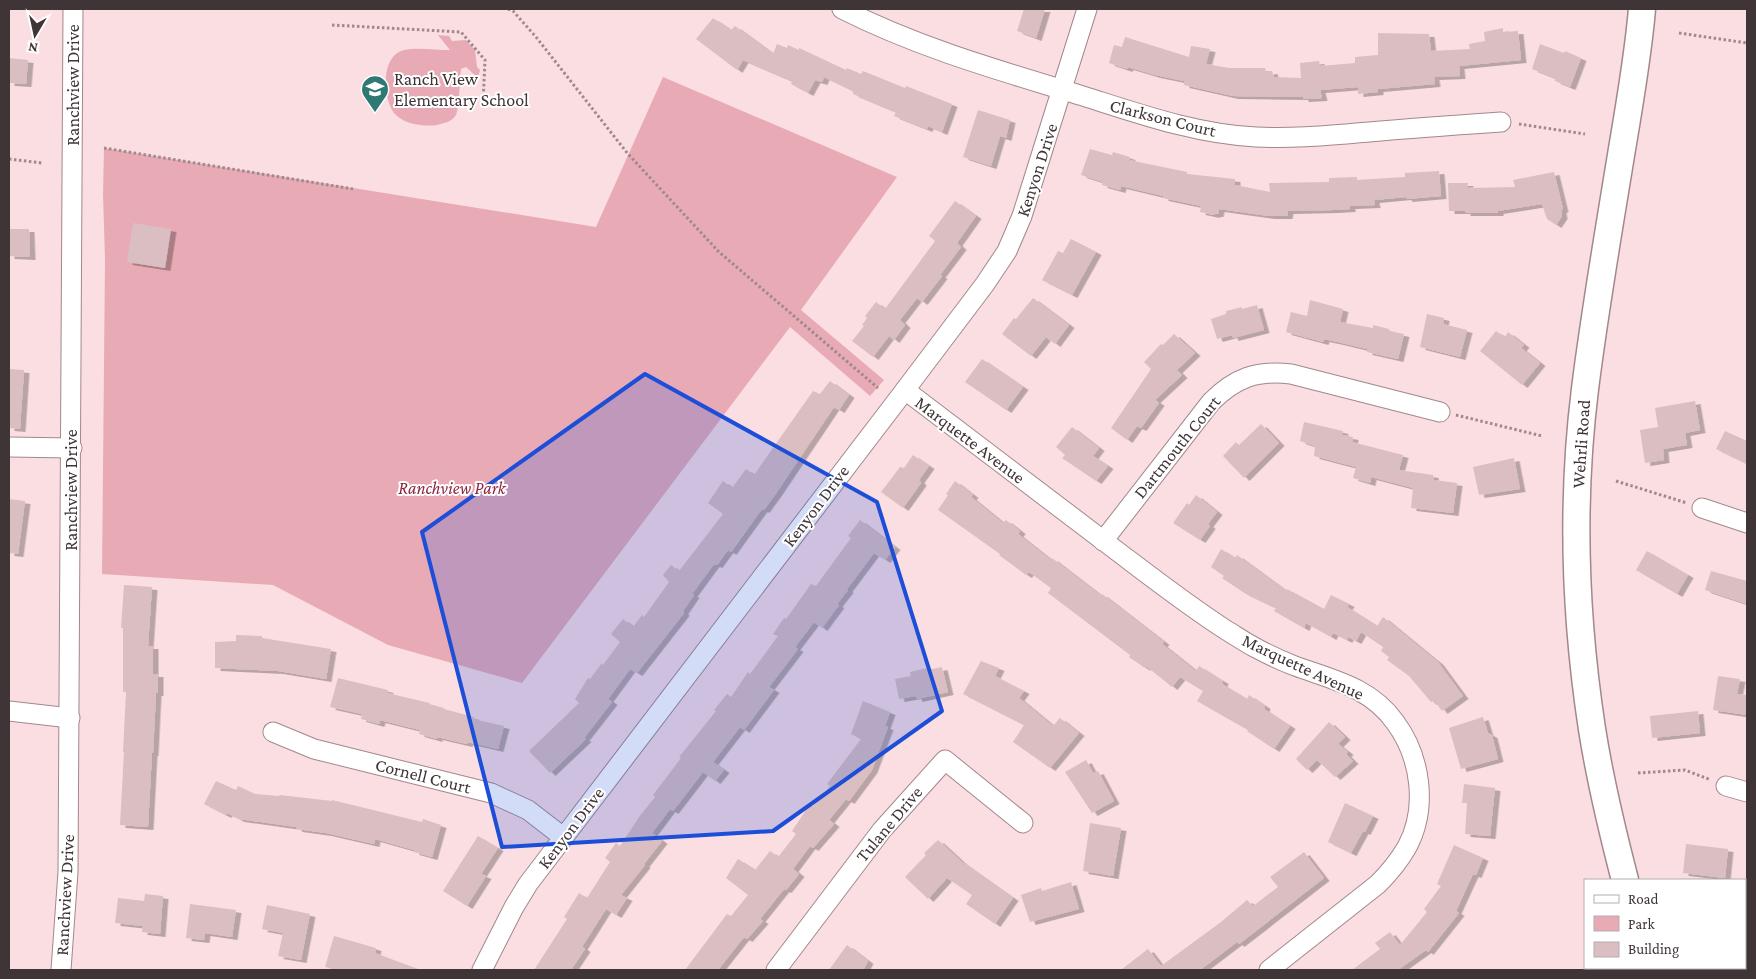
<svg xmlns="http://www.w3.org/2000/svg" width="1756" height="979" font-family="'Crimson Pro',serif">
<defs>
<filter id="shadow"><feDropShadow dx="5.5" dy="3" stdDeviation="0" flood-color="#0004"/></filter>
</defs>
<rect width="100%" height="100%" fill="#fbdee1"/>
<!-- green -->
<g fill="#e8abb5">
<path d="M438 35 449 36 452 41 466 40 475 50 477 67 480 70 478 78 466 67 461 69C460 78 459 109 456 115 452 122 444 123 437 125 423 127 403 124 394 113 383 97 380 56 404 50 417 47 436 50 450 50Z"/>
<polygon points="663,77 897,177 801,310 884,380 870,396 790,327 522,683 388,645 273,585 102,574 105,259 103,194 104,148 596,227"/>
</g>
<!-- building -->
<g fill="#dabec1" filter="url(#shadow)">
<polygon points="1024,9 1045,9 1036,38 1017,31"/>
<polygon points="713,18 731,30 735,26 773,54 777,44 787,48 788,45 799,50 799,48 846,70 847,68 861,74 863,71 905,88 906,86 952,104 942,132 928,126 927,129 894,116 896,112 853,94 853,91 824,77 822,82 815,80 808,93 791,84 792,81 743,60 737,70 696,39"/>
<polygon points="1503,28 1503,32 1518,31 1521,60 1459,66 1460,76 1434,77 1435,84 1378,89 1378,92 1358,94 1358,87 1320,90 1322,98 1303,99 1303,97 1233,96 1184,85 1184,81 1155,75 1128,67 1127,69 1109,63 1114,45 1122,47 1125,37 1189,57 1191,46 1210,49 1206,64 1229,68 1265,68 1266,72 1272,71 1274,77 1301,78 1300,63 1319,61 1320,66 1355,63 1355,57 1378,55 1378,33 1429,34 1431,51 1470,49 1469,44 1485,41 1484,32"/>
<polygon points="1540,44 1564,53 1565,51 1581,58 1570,87 1555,81 1555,78 1532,69"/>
<polygon points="9,58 28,60 26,84 9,83"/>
<polygon points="978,110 1010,120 1006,138 1000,136 991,166 963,157"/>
<polygon points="1090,149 1112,155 1113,152 1130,157 1129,160 1187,172 1187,174 1235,179 1235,185 1270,192 1269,183 1329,182 1329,178 1357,177 1357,180 1405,177 1405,173 1439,171 1441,196 1407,199 1406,197 1374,200 1375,205 1350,206 1350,209 1333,210 1288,211 1287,216 1269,216 1219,209 1218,214 1215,214 1214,215 1200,212 1201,206 1163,198 1163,196 1121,186 1120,190 1102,185 1103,182 1081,175"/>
<polygon points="1554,172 1563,209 1561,210 1562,216 1556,225 1547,219 1542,204 1498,211 1498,213 1465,213 1465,211 1449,211 1448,183 1468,183 1467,188 1515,187 1513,180"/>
<polygon points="955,201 976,216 957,243 961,247 940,275 942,276 922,302 917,298 900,320 905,325 894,340 889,336 873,357 852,341 864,326 862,325 867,318 865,316 876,302 885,309 935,241 929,236"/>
<polygon points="133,223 171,229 165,268 127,262"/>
<polygon points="9,229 29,229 30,257 9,256"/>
<polygon points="1071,239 1096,252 1072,295 1042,280 1058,251 1063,253"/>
<polygon points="1033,298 1069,325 1055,344 1046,337 1031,356 1002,334 1014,318 1016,319"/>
<polygon points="1310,300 1343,309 1340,322 1373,328 1373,325 1389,329 1389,331 1404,334 1398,359 1367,352 1367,349 1338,342 1324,339 1323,342 1286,332 1291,312 1307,316"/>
<polygon points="1257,305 1264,330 1233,338 1232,335 1217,339 1211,319 1226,314 1226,311 1242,307 1242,309"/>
<polygon points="1427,314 1444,318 1443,324 1467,330 1460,357 1420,347"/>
<polygon points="1496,331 1505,337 1508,332 1524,345 1521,348 1540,363 1522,385 1480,351"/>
<polygon points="1174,334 1195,353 1177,370 1182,375 1155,400 1159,403 1141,428 1137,426 1127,440 1111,428 1151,369 1144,362 1161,344 1163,345"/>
<polygon points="982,359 1023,387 1006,410 965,382"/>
<polygon points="9,369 24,370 20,429 9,428"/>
<polygon points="830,381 849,395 839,410 834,407 777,492 764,510 762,509 731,552 728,550 717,565 714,564 692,594 694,595 683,611 684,613 637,673 630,669 608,699 612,702 584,738 586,739 550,773 529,751 579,703 575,699 588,678 590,679 602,663 603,665 620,642 611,634 623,619 633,627 642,615 644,617 669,582 663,575 671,565 679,571 723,514 708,503 723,481 732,488 746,469 754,475 813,391 820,394"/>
<polygon points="1695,401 1700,430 1685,433 1687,445 1663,449 1664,460 1645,463 1640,430 1658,427 1655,408"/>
<polygon points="1304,422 1343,431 1342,435 1353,437 1352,442 1403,455 1399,470 1433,475 1434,480 1457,483 1453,513 1411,508 1413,488 1371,477 1370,483 1353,478 1356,467 1314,456 1315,446 1300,441"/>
<polygon points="1261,424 1279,443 1244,478 1223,456 1236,442 1239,445"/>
<polygon points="1072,427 1099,448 1093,456 1108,466 1096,481 1062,458 1065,455 1056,447"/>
<polygon points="1725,431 1747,441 1747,464 1716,449"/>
<polygon points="913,455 929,466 919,480 921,483 903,508 881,492 900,467 904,468"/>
<polygon points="1514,458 1520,489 1479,495 1473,467"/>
<polygon points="955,481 973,495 971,497 1003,523 1006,520 1020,531 1018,534 1051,560 1052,558 1100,595 1102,594 1164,642 1162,644 1196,671 1199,666 1223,681 1222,684 1247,699 1249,695 1265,706 1264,709 1290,726 1274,749 1247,731 1248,730 1197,701 1203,691 1180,677 1172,687 1146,666 1145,668 1129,657 1130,655 1048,593 1051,588 1029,572 1026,575 999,555 1000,554 938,510 948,495 946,494"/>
<polygon points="1196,495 1217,512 1208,524 1210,526 1200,540 1173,523 1187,503 1189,505"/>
<polygon points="9,499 25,501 18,554 9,553"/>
<polygon points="860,520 895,547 885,560 874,553 847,589 848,590 837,604 839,605 822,628 814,622 795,647 798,649 769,687 774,690 744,730 740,727 713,762 724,770 715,781 703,772 673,811 670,809 652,833 662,841 644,864 645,865 621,895 627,898 616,915 606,909 582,947 585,949 571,970 534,970 567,919 564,917 579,893 587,898 610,862 605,858 616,843 620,846 639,817 655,797 653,795 681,758 679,757 716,711 714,710 727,694 731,697 748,672 750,674 778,636 773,634 784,618 786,619 811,584 816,586 851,538 848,536"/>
<polygon points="1221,549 1235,558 1237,555 1286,591 1287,589 1324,609 1331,595 1349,604 1347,607 1377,626 1383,617 1438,662 1463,696 1442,711 1434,700 1431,702 1409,676 1387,660 1389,657 1381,651 1383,647 1361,632 1356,641 1348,637 1347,640 1333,633 1331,637 1306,623 1304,628 1274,611 1276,608 1246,594 1222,578 1224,576 1211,567"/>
<polygon points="1647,551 1688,575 1677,594 1636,570"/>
<polygon points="1711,571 1747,581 1747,604 1705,590"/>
<polygon points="124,585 152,587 148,646 153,646 153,674 158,674 158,693 156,693 153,753 152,753 148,827 120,825 124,752 123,752 126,692 123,692 123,628 121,628"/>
<polygon points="236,635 262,636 262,638 331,649 326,679 278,671 215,668 215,642 236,641"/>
<polygon points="981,661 999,668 995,676 1024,691 1019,698 1053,726 1060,718 1079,733 1050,768 1013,742 1024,725 963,694"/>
<polygon points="942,667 948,692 917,699 916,696 899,699 895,679 911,676 910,672 927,668 927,670"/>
<polygon points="1718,676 1740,679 1737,694 1747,695 1747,715 1713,710"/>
<polygon points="338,678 388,690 387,693 430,703 429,704 444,708 444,709 474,717 473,719 504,726 498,749 468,742 467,744 437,737 437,739 419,734 420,730 380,720 379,724 361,719 362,714 330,707"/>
<polygon points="863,701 890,712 885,726 888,727 872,770 849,801 846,799 829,820 834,824 813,848 810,846 793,869 799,874 786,890 784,889 760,919 763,921 747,939 744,937 718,970 685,970 727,914 731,916 748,895 726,878 738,859 755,870 770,851 778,857 796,834 792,831 810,804 813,806 830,786 827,784 861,739 851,734"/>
<polygon points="1698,711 1700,733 1652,738 1650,716"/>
<polygon points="1483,717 1488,733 1492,735 1498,759 1461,769 1449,728"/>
<polygon points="1329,722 1345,737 1338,744 1348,752 1346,754 1353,761 1335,777 1317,760 1307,770 1296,759"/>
<polygon points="1086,760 1093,773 1098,771 1114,801 1092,813 1065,772"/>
<polygon points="216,781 236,790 238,786 255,794 279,796 280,795 332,801 332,800 422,822 423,819 441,825 432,857 414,852 414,850 375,839 374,844 326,833 297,829 296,827 239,819 227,813 226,815 204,804"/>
<polygon points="1464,784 1495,788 1490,836 1465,834 1467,803 1462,803"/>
<polygon points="1345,803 1373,816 1365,832 1363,831 1351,853 1328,842"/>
<polygon points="1090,823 1121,828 1113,876 1083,871"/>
<polygon points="478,836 498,848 481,874 486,876 467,906 443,891"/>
<polygon points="938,840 962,862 1013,898 995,924 966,904 972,895 947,878 928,899 905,877 926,855 924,853"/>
<polygon points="1686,844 1728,849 1725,878 1683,873"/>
<polygon points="1454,845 1483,858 1476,875 1473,874 1456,911 1459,913 1428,952 1426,950 1398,970 1352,970 1380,949 1375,943 1390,932 1400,945 1427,912 1424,909 1441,886 1437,884"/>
<polygon points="1304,852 1324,878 1239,944 1237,942 1200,970 1121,970 1148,949 1161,966 1221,922 1247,900 1253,906 1278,887 1270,877"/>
<polygon points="1071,882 1079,909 1030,922 1021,895 1041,888 1042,891"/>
<polygon points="145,894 163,896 160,934 142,932 143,926 115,923 118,898 144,901"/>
<polygon points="190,904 236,910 232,937 205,933 204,940 186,938"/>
<polygon points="267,905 310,914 301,960 278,956 283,933 262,929"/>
<polygon points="334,936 376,948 375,953 418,969 418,970 337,970 325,967"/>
<polygon points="847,945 868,961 863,970 829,970"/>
</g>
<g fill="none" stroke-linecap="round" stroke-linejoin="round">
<!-- street casing -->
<g stroke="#a2888b" stroke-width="21">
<g id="street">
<path d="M842 9C919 48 1001 71 1083 96 1140 114 1196 134 1256 137 1294 139 1332 135 1369 132 1413 128 1457 125 1501 122"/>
<path d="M905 390C974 443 1044 495 1113 548 1150 576 1187 605 1226 630 1236 636 1246 643 1256 648 1269 655 1282 661 1295 666 1333 680 1370 687 1395 722 1421 757 1428 808 1407 847 1399 861 1389 873 1378 884L1269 970"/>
<polyline points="9,447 72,448"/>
<polyline points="1702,508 1747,523"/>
<path d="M1103 541 1211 402C1235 378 1256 370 1291 374L1440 412"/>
<polyline points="9,711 70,718"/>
<polyline points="273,732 314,749 491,793 528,810 563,837"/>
<polyline points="1726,786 1747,792"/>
<polyline points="61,970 68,872 73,9"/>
<polyline points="482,970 514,907 528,884 905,390 985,284 1007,251 1022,216 1087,9"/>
<polyline points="776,970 882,830 945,760 1023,823"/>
</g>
</g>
<!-- secondary casing -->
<g stroke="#a2888b" stroke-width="29">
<g id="secondary">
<path d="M1625 880C1612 830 1600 780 1592 729 1575 618 1571 501 1585 389 1595 309 1609 229 1622 149 1630 102 1638 56 1642 9"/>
<polyline points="1645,968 1645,970"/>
</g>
</g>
<!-- path -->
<g stroke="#9e898c" stroke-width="3" stroke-dasharray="2.5 2.5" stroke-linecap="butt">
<polyline points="508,9 513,11 536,37 628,154 719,252 878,388"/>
<polyline points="332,25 461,32 485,60 483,104"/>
<polyline points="1679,33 1747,43"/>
<polyline points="1519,124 1585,134"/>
<polyline points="104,148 353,189"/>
<polyline points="9,159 42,163"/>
<polyline points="1456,415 1542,436"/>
<polyline points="1616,481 1687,503"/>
<polyline points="1638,773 1685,770 1711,780"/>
</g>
<!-- street -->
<use href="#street" stroke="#fff" stroke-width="19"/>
<!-- secondary -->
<use href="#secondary" stroke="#fff" stroke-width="26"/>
</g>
<!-- marked area -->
<path fill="#1d4ed8" fill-opacity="0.2" stroke="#1d4ed8" stroke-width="4" stroke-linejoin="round" d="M645 374 877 502 942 711 773 831 502 847 422 532Z"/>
<!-- icons -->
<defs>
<g id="school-pin" transform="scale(1.4375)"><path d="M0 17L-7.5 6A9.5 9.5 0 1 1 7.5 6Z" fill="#307873" stroke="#fff"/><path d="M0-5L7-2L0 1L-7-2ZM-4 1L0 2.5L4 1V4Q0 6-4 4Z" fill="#fff"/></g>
</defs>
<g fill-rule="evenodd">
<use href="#school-pin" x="375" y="89"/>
</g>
<g text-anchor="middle" stroke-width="4" stroke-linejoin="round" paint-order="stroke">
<!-- poi labels -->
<g font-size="18" fill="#3f3436" stroke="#fff" text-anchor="start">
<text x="394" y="85">Ranch View<tspan x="394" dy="21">Elementary School</tspan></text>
</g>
<!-- street labels -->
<g font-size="18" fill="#3f3436" stroke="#fff">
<text transform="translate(73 85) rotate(-90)" y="6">Ranchview Drive</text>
<text transform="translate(1163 118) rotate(14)" y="6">Clarkson Court</text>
<text transform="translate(1037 170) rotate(-72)" y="6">Kenyon Drive</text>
<text transform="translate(970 440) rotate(37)" y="6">Marquette Avenue</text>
<text transform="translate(1581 444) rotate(-86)" y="6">Wehrli Road</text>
<text transform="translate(1177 447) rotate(-51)" y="6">Dartmouth Court</text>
<text transform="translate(71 490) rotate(-90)" y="6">Ranchview Drive</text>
<text transform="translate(816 506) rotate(-53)" y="6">Kenyon Drive</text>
<text transform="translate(1303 667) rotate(25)" y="6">Marquette Avenue</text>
<text transform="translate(423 776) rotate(14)" y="6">Cornell Court</text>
<text transform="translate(889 824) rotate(-50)" y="6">Tulane Drive</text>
<text transform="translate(571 828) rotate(-53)" y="6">Kenyon Drive</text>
<text transform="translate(65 895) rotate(-87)" y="6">Ranchview Drive</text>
</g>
<!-- park labels -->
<g font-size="18" font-style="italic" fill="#8e2542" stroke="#fff">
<text x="452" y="494">Ranchview Park</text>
</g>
</g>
<!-- border -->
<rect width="1756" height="979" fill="none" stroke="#3f3436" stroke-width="20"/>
<!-- legend -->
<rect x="1584" y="879" width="162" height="90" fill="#ffffff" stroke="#b2aeaf"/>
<rect x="1594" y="895" width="25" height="8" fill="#ffffff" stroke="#b2aeaf"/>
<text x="1628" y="904" font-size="15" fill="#3f3436">Road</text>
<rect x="1594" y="916" width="25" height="15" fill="#e8abb5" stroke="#b2aeaf"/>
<text x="1628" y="929" font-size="15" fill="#3f3436">Park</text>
<rect x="1594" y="942" width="25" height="15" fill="#dabec1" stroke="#b2aeaf"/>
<text x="1628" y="954" font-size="15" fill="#3f3436">Building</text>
<!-- north arrow -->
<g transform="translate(35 35) rotate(189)" stroke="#ffffff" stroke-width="4" paint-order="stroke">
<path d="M0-4L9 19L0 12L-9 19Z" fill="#3f3436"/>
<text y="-8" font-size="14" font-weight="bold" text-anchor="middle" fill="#3f3436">N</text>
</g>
</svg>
